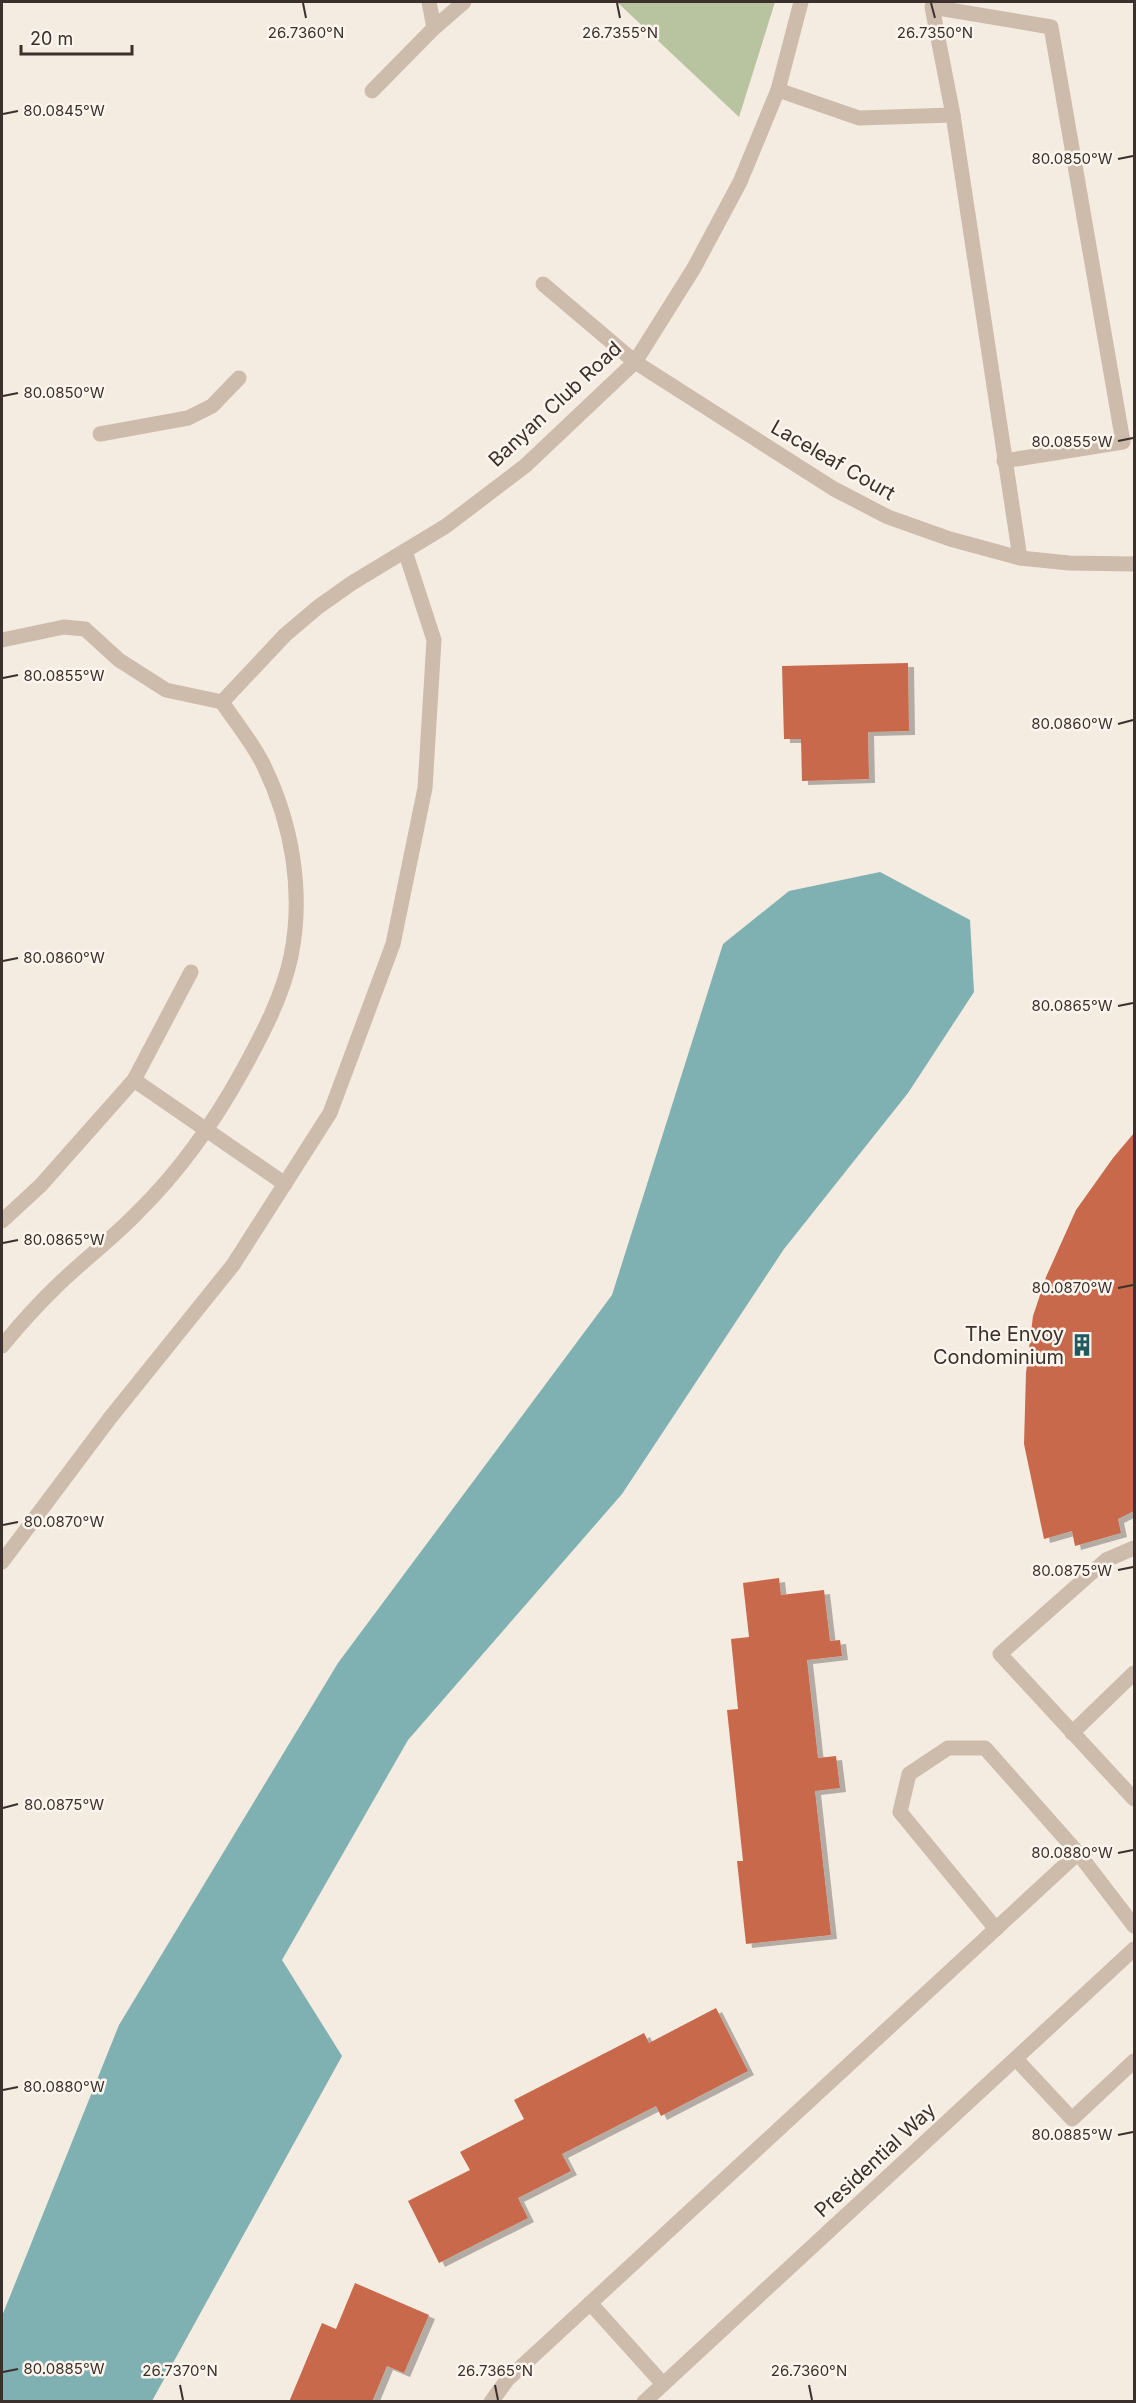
<svg xmlns="http://www.w3.org/2000/svg" width="1136" height="2403" font-family="Inter,sans-serif">
<defs>
<filter id="shadow"><feDropShadow dx="6" dy="4" stdDeviation="0" flood-color="#0004"/></filter>
</defs>
<rect width="100%" height="100%" fill="#f4ebe1"/>
<!-- green -->
<polygon fill="#b8c4a0" points="617,2 775,2 739,117"/>
<!-- water -->
<polygon fill="#7fb0b2" points="880,872 970,920 974,992 908,1093 784,1249 622,1494 408,1740 282,1960 342,2056 152,2401 2,2401 2,2316 119,2025 338,1663 612,1295 723,944 789,891"/>
<!-- building -->
<g fill="#c8694b" filter="url(#shadow)">
<polygon points="908,663 909,731 868,732 869,779 802,781 801,739 784,739 782,666"/>
<polygon points="1134,1133 1134,1511 1118,1519 1121,1533 1075,1546 1072,1531 1044,1539 1024,1444 1026,1373 1033,1316 1046,1277 1076,1210 1113,1158"/>
<polygon points="779,1578 781,1595 824,1590 830,1641 840,1640 842,1656 807,1660 818,1758 836,1756 840,1788 815,1791 831,1935 746,1944 737,1861 743,1861 727,1710 738,1709 731,1639 749,1637 743,1583"/>
<polygon points="716,2008 748,2071 661,2116 656,2106 562,2154 571,2171 518,2198 528,2218 439,2263 408,2201 470,2170 460,2152 524,2119 514,2100 644,2033 649,2043"/>
<polygon points="355,2283 429,2315 404,2373 387,2366 372,2402 289,2402 322,2323 336,2329"/>
</g>
<g fill="none" stroke-linecap="round" stroke-linejoin="round">
<!-- minor -->
<g stroke="#cdbbac" stroke-width="15">
<polyline points="429,2 434,28"/>
<polyline points="778,90 859,118 953,115 1020,558"/>
<polyline points="372,91 434,28 464,2"/>
<polyline points="953,115 932,7 1051,27 1123,442 1004,461"/>
<polyline points="543,284 635,362 834,489 888,517 950,539 1020,558 1069,563 1134,564"/>
<polyline points="100,434 188,418 212,406 239,378"/>
<polyline points="2,640 64,627 85,629 119,660 166,690 222,702"/>
<polyline points="222,702 285,635 318,607 352,583 446,526 525,466 635,362 694,268 740,182 778,90 801,2"/>
<polyline points="134,1080 191,972"/>
<polyline points="2,1221 41,1185 134,1080 285,1184"/>
<path d="M2 1346C20 1324 39 1303 60 1283 85 1259 113 1238 137 1213 180 1171 215 1121 244 1068 263 1033 283 995 291 956 304 892 292 824 264 766 253 743 236 723 222 702"/>
<polyline points="1134,1548 1106,1560 1000,1654 1134,1799"/>
<polyline points="2,1562 110,1418 233,1265 330,1113 393,944 425,788 434,640 405,551"/>
<polyline points="1072,1733 1134,1673"/>
<polyline points="996,1929 900,1812 909,1774 948,1748 985,1748 1078,1853"/>
<polyline points="1016,2059 1072,2119 1134,2061"/>
<polyline points="590,2303 663,2384"/>
<polyline points="491,2402 507,2380 1078,1853 1134,1926"/>
<polyline points="644,2402 1134,1949"/>
</g>
</g>
<!-- ticks -->
<path fill="none" stroke="#3b302b" stroke-width="2" d="M303 3 306 18M617 3 620 18M931 3 935 18M3 114 18 111M1118 159 1133 156M3 396 18 393M1118 441 1133 438M3 678 18 675M1118 724 1133 720M3 961 18 958M1118 1006 1133 1003M3 1243 18 1240M1118 1288 1133 1285M3 1525 18 1522M1118 1570 1133 1567M3 1808 18 1804M1118 1853 1133 1850M3 2090 18 2087M1118 2135 1133 2132M3 2372 18 2369M180 2385 183 2400M495 2385 498 2400M809 2385 812 2400"/>
<!-- icons -->
<defs>
<g id="building-bare" transform="scale(1.8)"><path d="M-4-6H4V6H1V3H-1V6H-4ZM-2.5-4.3h1.7v1.8h-1.7ZM.8-4.3h1.7v1.8H.8ZM-2.5-1h1.7V.8h-1.7ZM.8-1h1.7V.8H.8Z" fill="#1f5a5e" stroke="#fbf5ee" stroke-width="2.5" paint-order="stroke"/></g>
</defs>
<g fill-rule="evenodd">
<use href="#building-bare" x="1082" y="1345"/>
</g>
<g text-anchor="middle" stroke-width="5" stroke-linejoin="round" paint-order="stroke">
<!-- street labels -->
<g font-size="20" fill="#3b302b" stroke="#fbf5ee">
<text transform="translate(555 404) rotate(-43)" y="7">Banyan Club Road</text>
<text transform="translate(833 460) rotate(30)" y="7">Laceleaf Court</text>
<text transform="translate(875 2160) rotate(-43)" y="7">Presidential Way</text>
</g>
<!-- poi labels -->
<g font-size="20" fill="#3b302b" stroke="#fbf5ee" text-anchor="end">
<text x="1064" y="1341">The Envoy<tspan x="1064" dy="23">Condominium</tspan></text>
</g>
</g>
<g font-size="15" text-anchor="middle" fill="#3b302b" stroke="#fbf5ee" stroke-width="5" stroke-linejoin="round" paint-order="stroke">
<text x="306" y="38">26.7360°N</text>
<text x="620" y="38">26.7355°N</text>
<text x="935" y="38">26.7350°N</text>
<text x="64" y="116">80.0845°W</text>
<text x="1072" y="164">80.0850°W</text>
<text x="64" y="398">80.0850°W</text>
<text x="1072" y="447">80.0855°W</text>
<text x="64" y="681">80.0855°W</text>
<text x="1072" y="729">80.0860°W</text>
<text x="64" y="963">80.0860°W</text>
<text x="1072" y="1011">80.0865°W</text>
<text x="64" y="1245">80.0865°W</text>
<text x="1072" y="1293">80.0870°W</text>
<text x="64" y="1527">80.0870°W</text>
<text x="1072" y="1576">80.0875°W</text>
<text x="64" y="1810">80.0875°W</text>
<text x="1072" y="1858">80.0880°W</text>
<text x="64" y="2092">80.0880°W</text>
<text x="1072" y="2140">80.0885°W</text>
<text x="64" y="2374">80.0885°W</text>
<text x="180" y="2376">26.7370°N</text>
<text x="495" y="2376">26.7365°N</text>
<text x="809" y="2376">26.7360°N</text>
</g>
<!-- border -->
<rect width="1136" height="2403" fill="none" stroke="#3b302b" stroke-width="6"/>
<!-- scale -->
<path d="M21 45v9h111v-9" fill="none" stroke="#3b302b" stroke-width="3"/>
<text x="30" y="45" font-size="18" fill="#3b302b" stroke="#fbf5ee" stroke-width="4.5" paint-order="stroke">20 m</text>
</svg>
